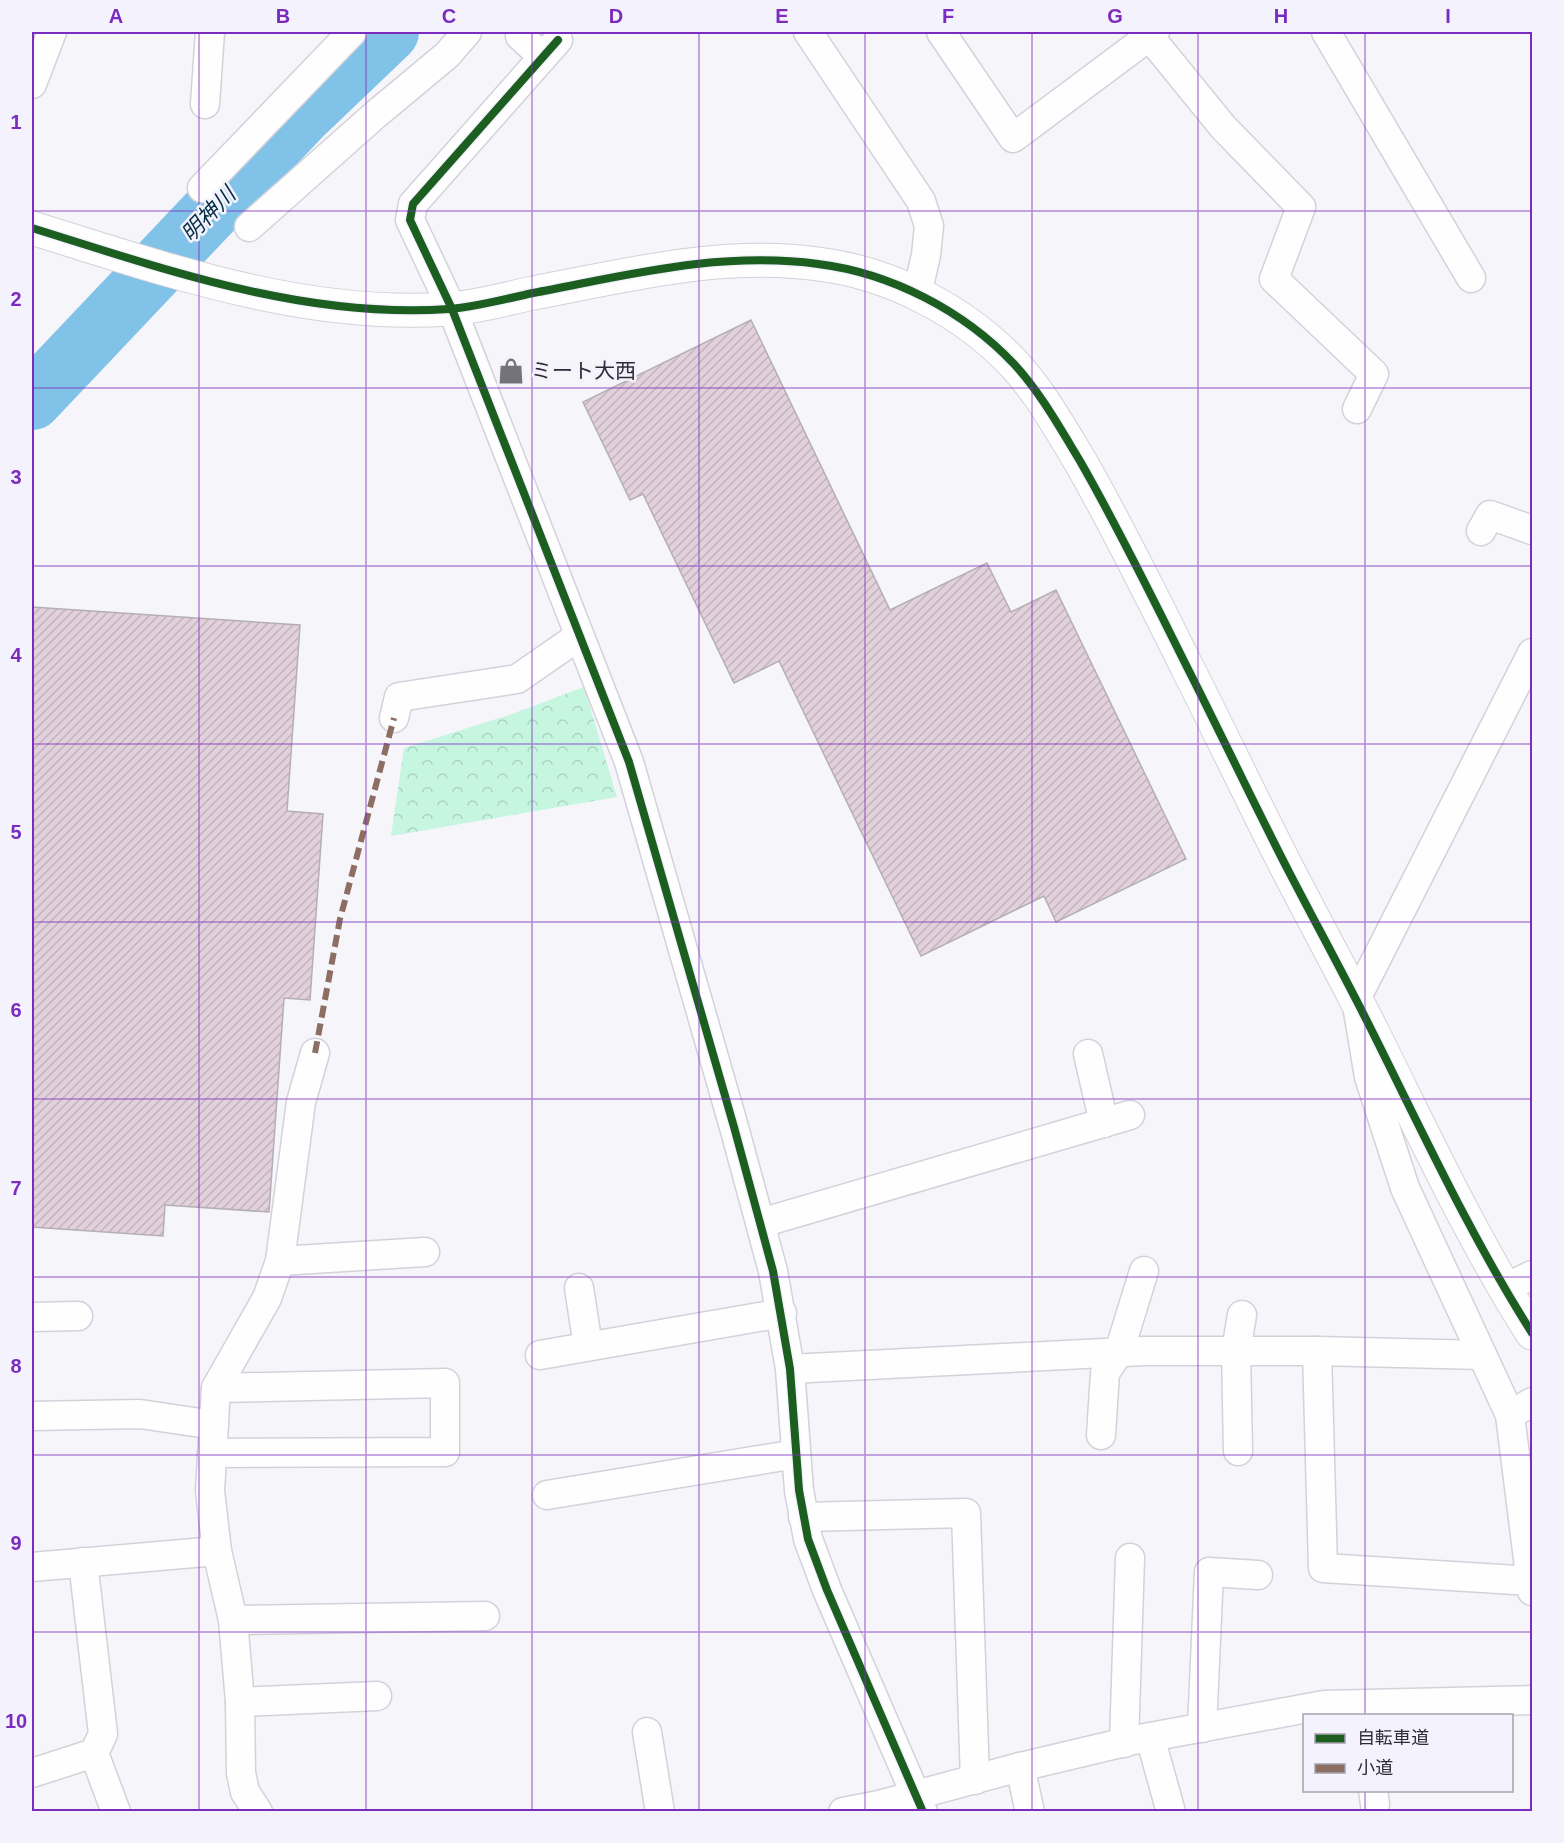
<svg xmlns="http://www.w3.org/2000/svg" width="1564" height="1843" font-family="Helvetica,'Noto Sans JP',sans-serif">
<defs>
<pattern id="park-crowns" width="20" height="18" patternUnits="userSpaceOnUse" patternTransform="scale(1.5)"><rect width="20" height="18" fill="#c6f6e0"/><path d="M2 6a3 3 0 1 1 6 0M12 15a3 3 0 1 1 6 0" fill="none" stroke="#aad3c1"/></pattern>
<pattern id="building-hatch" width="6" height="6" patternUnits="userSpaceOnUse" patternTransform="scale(1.5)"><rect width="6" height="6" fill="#e2d1dc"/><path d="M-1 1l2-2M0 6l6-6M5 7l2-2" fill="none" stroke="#c2b4bd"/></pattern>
</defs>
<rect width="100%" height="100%" fill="#f5f5fa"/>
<!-- park -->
<polygon fill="url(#park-crowns)" points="584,687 617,797 391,836 404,748 512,714"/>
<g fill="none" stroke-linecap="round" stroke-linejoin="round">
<!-- river -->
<polyline stroke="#81c2e8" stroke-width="60" points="32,400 301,116 389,32"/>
</g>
<!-- building -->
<g fill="url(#building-hatch)" stroke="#b5afb4" stroke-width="1.5">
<polygon points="751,320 890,610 987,563 1011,612 1056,590 1186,859 1056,922 1044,896 921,956 779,661 734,683 643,494 630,500 583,402"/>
<polygon points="32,607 300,625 287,811 323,814 310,1000 284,998 269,1212 165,1205 163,1236 32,1227"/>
</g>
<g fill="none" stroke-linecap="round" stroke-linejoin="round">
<!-- street casing -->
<g stroke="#d3d2da" stroke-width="31">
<g id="street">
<polyline points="808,32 921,201 929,226 926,255 917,294"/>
<polyline points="941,32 1013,138 1155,32"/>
<polyline points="1326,32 1471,278"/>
<polyline points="520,36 543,57"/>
<polyline points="1149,36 1223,127 1301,207 1274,279 1374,374 1357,409"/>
<polyline points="558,40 413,204 410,220 452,309 629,762 734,1127 773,1271 790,1369 799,1490 808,1539 827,1590 923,1812"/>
<polyline points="32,84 52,32"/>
<polyline points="205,104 210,32"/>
<polyline points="202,188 352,32"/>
<polyline points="249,227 375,115 447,55 467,32"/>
<polyline points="1481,531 1490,515 1532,530"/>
<polyline points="1532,653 1356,999 1369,1077 1405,1188 1510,1415 1532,1591"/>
<polyline points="394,718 399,697 517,679 579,636"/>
<polyline points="1088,1054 1104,1123"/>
<polyline points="761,1223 1130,1115"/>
<polyline points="280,1261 425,1252"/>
<polyline points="579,1288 588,1346"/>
<polyline points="1504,1289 1532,1275"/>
<polyline points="32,1317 78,1316"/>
<polyline points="1317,1351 1482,1355"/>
<polyline points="540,1355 782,1313"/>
<polyline points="790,1369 1143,1351 1317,1351 1323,1568 1532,1581"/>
<polyline points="1510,1415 1532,1402"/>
<polyline points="32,1416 140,1414 214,1425"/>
<polyline points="1101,1435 1105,1373 1119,1352 1144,1271"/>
<polyline points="1238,1451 1236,1351 1242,1315"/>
<polyline points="212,1453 445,1452 445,1383 216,1388"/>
<polyline points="547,1495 796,1454"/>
<polyline points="803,1517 966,1513 975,1780"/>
<polyline points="32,1567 217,1551"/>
<polyline points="233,1620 485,1616"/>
<polyline points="240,1702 377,1696"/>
<polyline points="1202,1728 1209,1572 1258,1575"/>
<polyline points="647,1732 660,1812"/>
<polyline points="1150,1737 1171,1812"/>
<polyline points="1124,1743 1130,1558"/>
<polyline points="94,1753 116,1812"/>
<polyline points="1020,1767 1030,1812"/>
<polyline points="32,1773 94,1753 103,1734 83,1562"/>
<polyline points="1373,1790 1375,1804"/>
<polyline points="258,1812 245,1792 241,1773 240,1702 233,1620 217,1551 210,1491 216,1388 267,1298 280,1261 301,1102 315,1053"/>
<polyline points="843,1812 879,1805 1020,1767 1134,1740 1324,1705 1532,1700"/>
</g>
</g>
<!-- secondary casing -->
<g stroke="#d3d2da" stroke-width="35">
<path id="secondary" d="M32 228C167 270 305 319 449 309 477 307 505 299 533 293 629 275 719 251 818 264 891 273 964 311 1014 364 1040 392 1060 428 1080 461 1119 529 1153 599 1188 669 1222 736 1254 804 1288 870 1316 924 1345 977 1372 1031 1423 1133 1471 1237 1532 1333"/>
</g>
<!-- street -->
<use href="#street" stroke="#fefefe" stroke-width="28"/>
<!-- secondary -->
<use href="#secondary" stroke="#fefefe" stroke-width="33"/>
<!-- quiet -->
<polyline stroke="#8d6e63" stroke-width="6" stroke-dasharray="12 6" stroke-linecap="butt" points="315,1053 340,919 394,718"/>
<!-- cycleway casing -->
<g stroke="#f4f2fd" stroke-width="11">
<g id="cycleway">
<polyline points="558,40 413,204 410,220 452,309 629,762 734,1127 773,1271 790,1369 799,1490 808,1539 827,1590 923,1812"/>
<path d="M32 228C167 270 305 319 449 309 477 307 505 299 533 293 629 275 719 251 818 264 891 273 964 311 1014 364 1040 392 1060 428 1080 461 1119 529 1153 599 1188 669 1222 736 1254 804 1288 870 1316 924 1345 977 1372 1031 1423 1133 1471 1237 1532 1333"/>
</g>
</g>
<!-- cycleway -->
<use href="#cycleway" stroke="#1b5e20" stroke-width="8"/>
</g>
<!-- grid -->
<path fill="none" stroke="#7b2cbf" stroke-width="1.5" stroke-opacity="0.55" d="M199 32V1812M366 32V1812M532 32V1812M699 32V1812M865 32V1812M1032 32V1812M1198 32V1812M1365 32V1716M32 211H1532M32 388H1532M32 566H1532M32 744H1532M32 922H1532M32 1099H1532M32 1277H1532M32 1455H1532M32 1632H1532M1365 1790V1812"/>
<!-- icons -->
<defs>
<g id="shop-bare" transform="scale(2.07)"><path d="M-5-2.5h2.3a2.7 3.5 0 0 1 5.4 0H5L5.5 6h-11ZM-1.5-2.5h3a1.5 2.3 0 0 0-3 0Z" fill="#74727b" stroke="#f4f2fd" stroke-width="2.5" paint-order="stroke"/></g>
</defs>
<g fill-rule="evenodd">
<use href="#shop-bare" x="511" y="371"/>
</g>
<g text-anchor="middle" stroke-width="5" stroke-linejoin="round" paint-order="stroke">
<!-- poi labels -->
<g font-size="21" fill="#2e2c36" stroke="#f4f2fd" text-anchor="start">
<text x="531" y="378">ミート大西</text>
</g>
<!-- water labels -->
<g font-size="22" font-style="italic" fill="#053045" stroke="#f4f2fd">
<text transform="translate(208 214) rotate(-46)" y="8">明神川</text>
</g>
</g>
<!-- border -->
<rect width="1564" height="1843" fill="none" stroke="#f4f2fd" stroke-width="66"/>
<!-- legend -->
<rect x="1303" y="1714" width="210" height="78" fill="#f4f2fd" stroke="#a5a3ad" stroke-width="1.5"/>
<rect x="1315" y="1734" width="30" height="9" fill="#1b5e20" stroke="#a5a3ad" stroke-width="1.5"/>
<text x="1357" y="1744" font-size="18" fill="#2e2c36">自転車道</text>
<rect x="1315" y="1764" width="30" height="9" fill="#8d6e63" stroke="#a5a3ad" stroke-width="1.5"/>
<text x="1357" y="1774" font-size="18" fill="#2e2c36">小道</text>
<rect x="33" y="33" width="1498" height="1777" fill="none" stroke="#7b2cbf" stroke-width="2"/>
<g font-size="20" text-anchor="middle" font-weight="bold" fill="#7b2cbf">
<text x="116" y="23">A</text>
<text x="283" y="23">B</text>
<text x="449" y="23">C</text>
<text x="616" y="23">D</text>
<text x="782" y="23">E</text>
<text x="948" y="23">F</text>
<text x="1115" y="23">G</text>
<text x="1281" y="23">H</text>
<text x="1448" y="23">I</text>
<text x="16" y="129">1</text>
<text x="16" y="306">2</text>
<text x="16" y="484">3</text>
<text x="16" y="662">4</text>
<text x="16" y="839">5</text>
<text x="16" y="1017">6</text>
<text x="16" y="1195">7</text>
<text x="16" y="1373">8</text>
<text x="16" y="1550">9</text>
<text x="16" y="1728">10</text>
</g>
</svg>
